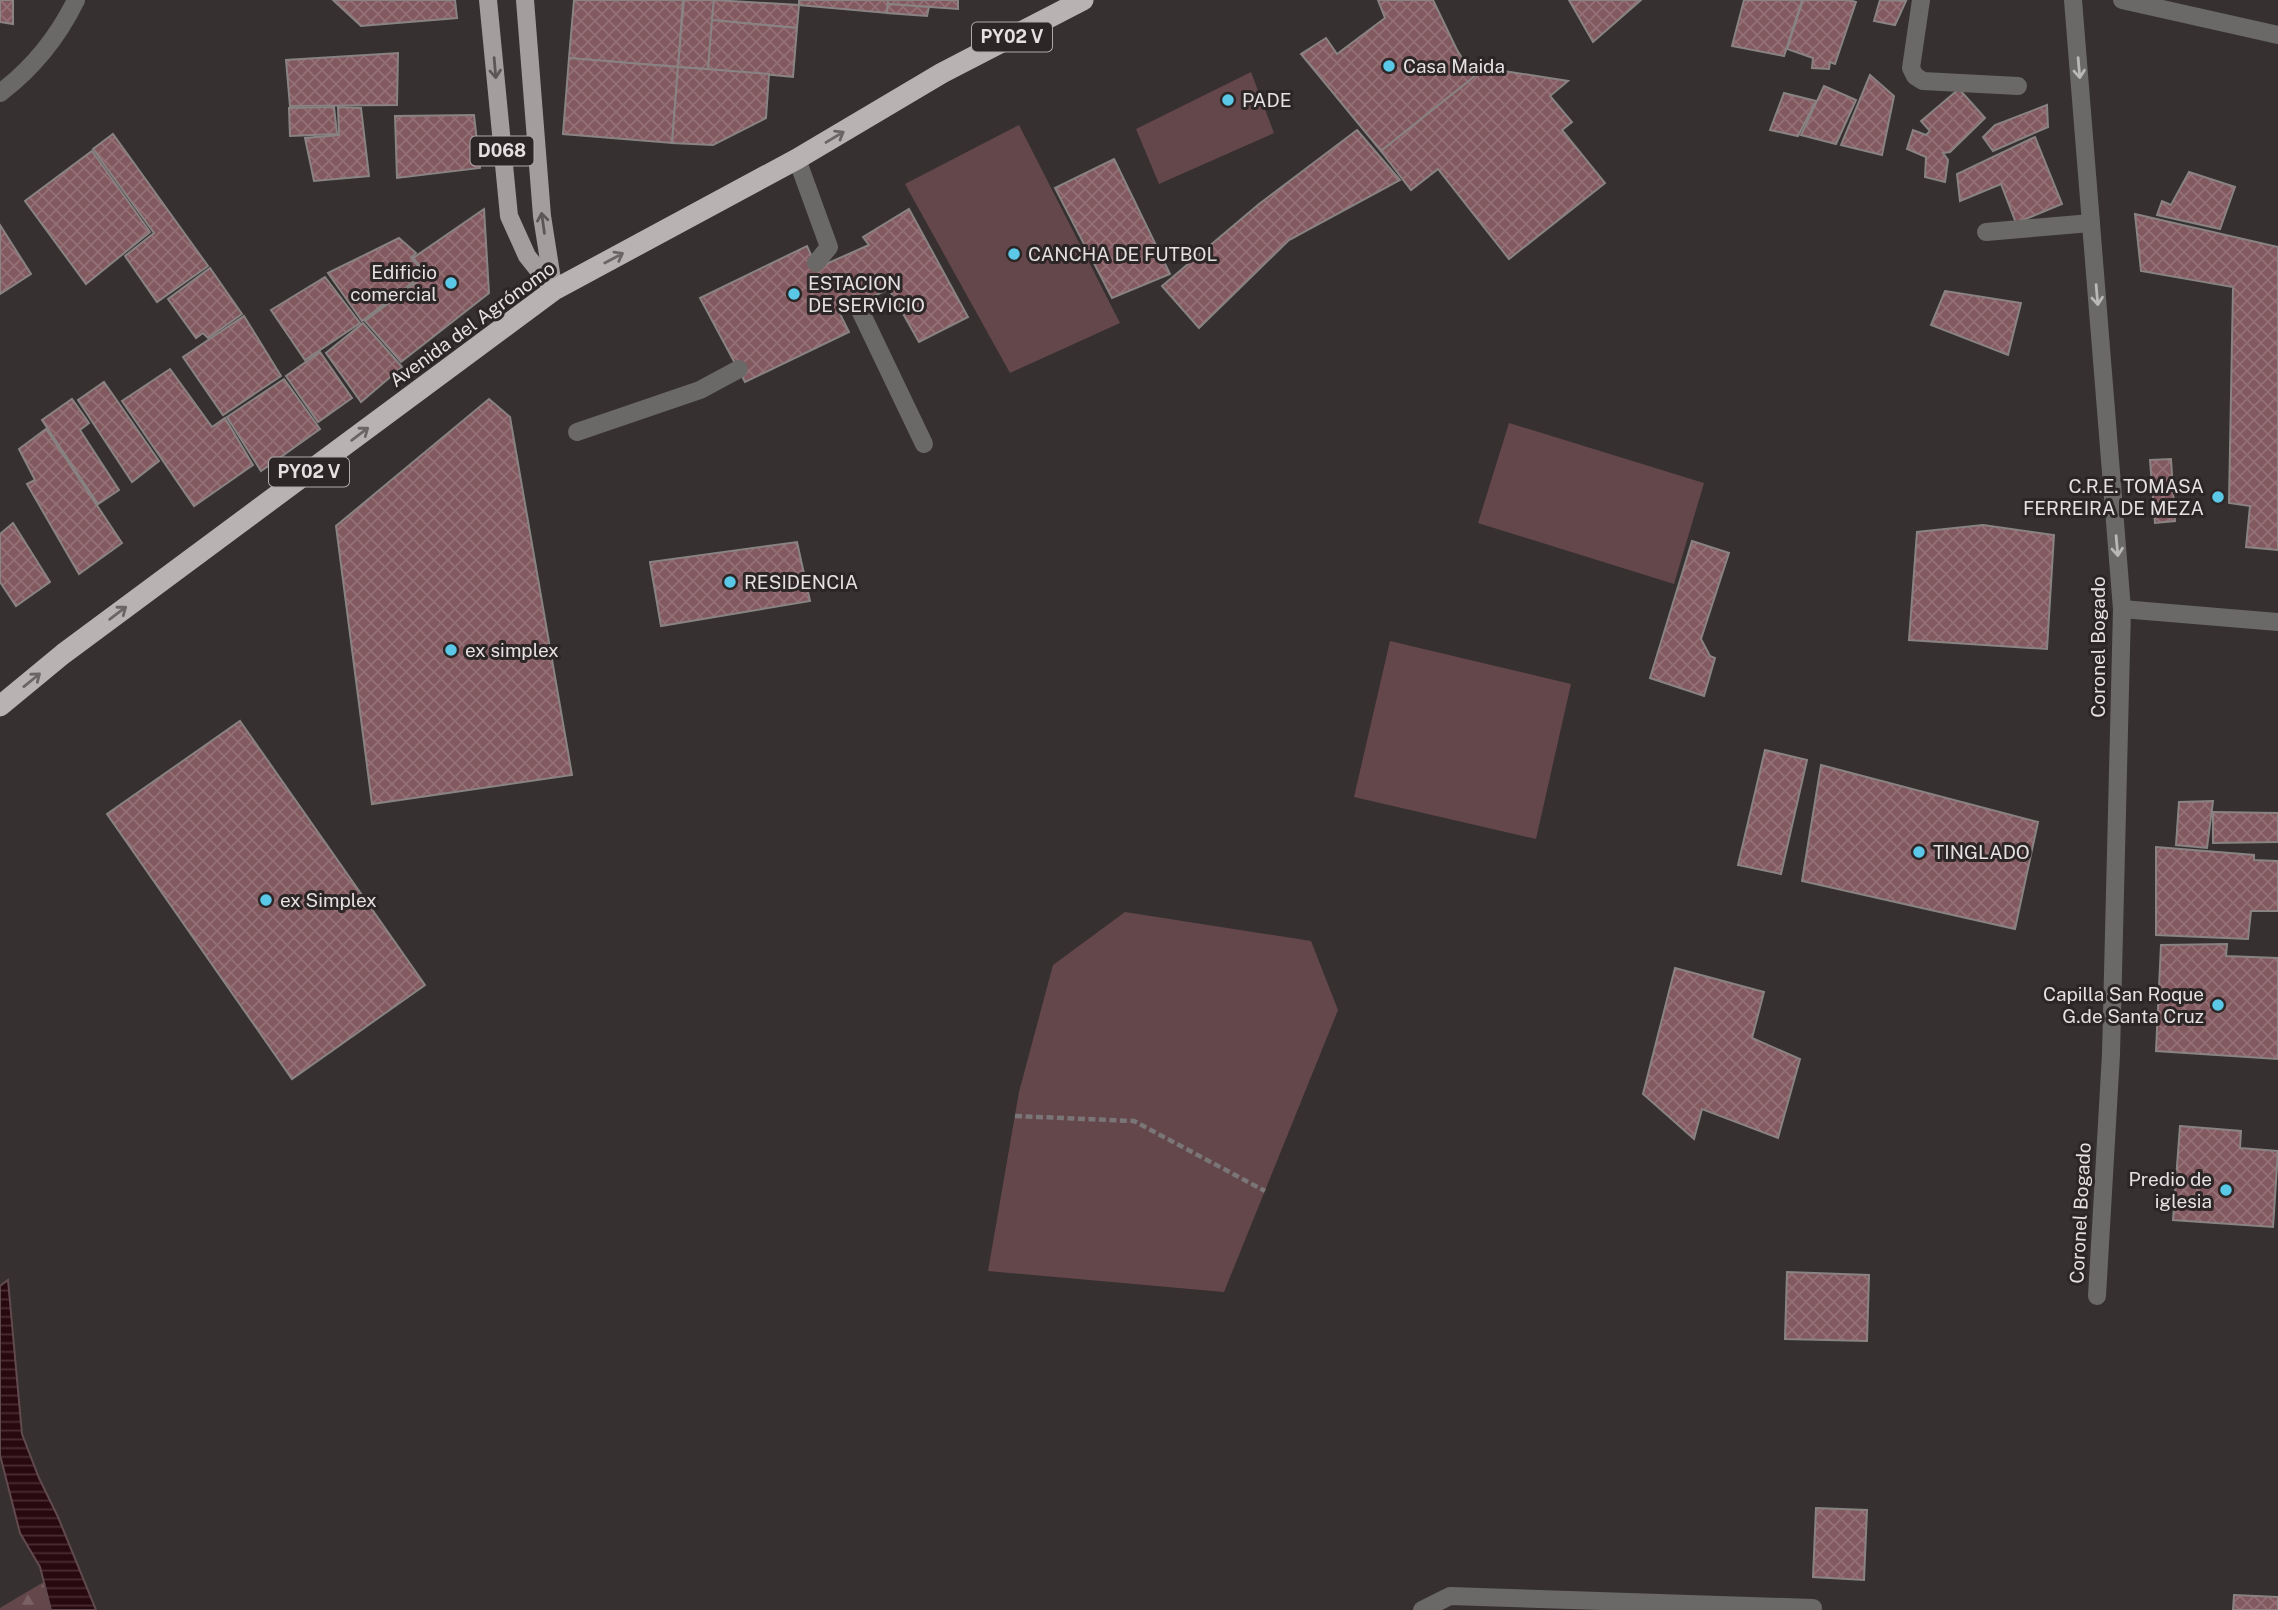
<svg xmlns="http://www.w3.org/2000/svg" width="2278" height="1610" font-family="'Public Sans',sans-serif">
<defs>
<pattern id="forest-firs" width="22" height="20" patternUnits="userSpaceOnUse" patternTransform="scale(1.75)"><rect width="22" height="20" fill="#64474b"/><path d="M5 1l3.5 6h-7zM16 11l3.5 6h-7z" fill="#7a6165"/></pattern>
<pattern id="water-rules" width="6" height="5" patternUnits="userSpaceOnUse" patternTransform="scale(1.75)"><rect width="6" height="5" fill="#290910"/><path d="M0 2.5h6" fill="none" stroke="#482d32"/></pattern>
<pattern id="building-cross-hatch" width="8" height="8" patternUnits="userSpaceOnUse" patternTransform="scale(1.75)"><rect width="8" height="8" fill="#82595f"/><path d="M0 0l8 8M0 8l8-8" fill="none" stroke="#947176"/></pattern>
</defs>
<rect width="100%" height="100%" fill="#363031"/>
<!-- forest -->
<polygon fill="url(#forest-firs)" points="42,1583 58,1583 76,1610 0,1610 0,1608"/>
<!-- garden -->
<g fill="#64474b">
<polygon points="1251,72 1274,133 1159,184 1136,129"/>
<polygon points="1019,125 1120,323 1010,373 905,184"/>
<polygon points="1509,423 1704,483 1674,584 1478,523"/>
<polygon points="1390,641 1571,684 1536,839 1354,797"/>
<polygon points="1125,912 1311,941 1338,1010 1224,1292 988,1271 1019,1092 1053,965"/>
</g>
<!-- water -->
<polygon fill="url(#water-rules)" stroke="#614a4f" stroke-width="2" points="8,1280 22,1434 39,1478 58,1517 96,1610 51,1610 40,1567 20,1533 0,1455 0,1286"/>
<!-- building -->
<g fill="url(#building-cross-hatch)" stroke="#898383" stroke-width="2">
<polygon points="0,0 13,0 13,24 0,22"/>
<polygon points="333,0 455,0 457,18 361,26"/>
<polygon points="574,0 683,0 678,67 569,58"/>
<polygon points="684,0 714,0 708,69 678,67"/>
<polygon points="714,0 799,5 797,28 712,20"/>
<polygon points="799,0 888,0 887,13 799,5"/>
<polygon points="888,0 958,0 958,9 888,4"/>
<polygon points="1378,0 1433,0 1457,50 1474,77 1381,151 1301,54 1326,38 1337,54 1385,18"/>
<polygon points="1569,0 1641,0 1593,42"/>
<polygon points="1744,0 1802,0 1784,56 1732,46"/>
<polygon points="1803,0 1849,0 1856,2 1835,64 1830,62 1829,69 1812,68 1813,58 1787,49"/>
<polygon points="1880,0 1906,1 1895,25 1874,21"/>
<polygon points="888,4 929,7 927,16 887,13"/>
<polygon points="712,20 797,28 793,77 708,69"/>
<polygon points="398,53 397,105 290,106 286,60"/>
<polygon points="569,58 678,67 672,143 563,134"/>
<polygon points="678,67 769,74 766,118 713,145 672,143"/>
<polygon points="1485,68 1568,81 1550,96 1572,122 1562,130 1605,183 1509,259 1438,169 1411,190 1381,151"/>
<polygon points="1870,75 1894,96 1882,155 1841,145"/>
<polygon points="1824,86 1856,100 1836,144 1801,135"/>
<polygon points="1959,89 1985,118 1950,152 1943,153 1948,160 1945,182 1925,177 1926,157 1907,149 1913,130 1926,135 1930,131 1921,121"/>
<polygon points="1784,93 1816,101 1798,136 1770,130"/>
<polygon points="2047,105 2048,127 1993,151 1983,137 1995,125"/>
<polygon points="334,107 337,134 290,136 289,108"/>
<polygon points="338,107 361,108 369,176 314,181 305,138 339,135"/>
<polygon points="474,115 480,168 397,178 395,116"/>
<polygon points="1357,130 1400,180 1289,240 1199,328 1162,286 1259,204"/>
<polygon points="113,134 208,266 157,302 125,256 154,233 93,149"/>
<polygon points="2035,137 2062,204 2016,223 2001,184 1960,201 1957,174"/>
<polygon points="92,151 150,232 86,284 25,201"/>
<polygon points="1114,159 1170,274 1112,298 1055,188"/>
<polygon points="2189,172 2235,187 2220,229 2157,215 2162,201 2171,205"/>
<polygon points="484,209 489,293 401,362 365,321 427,274 413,258"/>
<polygon points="909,209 968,317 919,342 889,289 839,312 849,332 745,382 700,298 807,246 817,268 869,245 863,237"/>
<polygon points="2135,214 2278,247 2278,550 2246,547 2250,506 2229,503 2233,287 2141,271"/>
<polygon points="0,225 31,274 0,294"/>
<polygon points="399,238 416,253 411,258 425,273 362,321 328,273"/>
<polygon points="210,268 242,314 208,338 203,333 196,338 168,299"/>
<polygon points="325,277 360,323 305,360 271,310"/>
<polygon points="1945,291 2021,303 2008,355 1931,325"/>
<polygon points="244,316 281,376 223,415 183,357"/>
<polygon points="363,323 402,367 361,402 326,353"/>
<polygon points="320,352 352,398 318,422 286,376"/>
<polygon points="170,369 212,427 225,418 253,465 194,506 122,401"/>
<polygon points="284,379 320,429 261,471 227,417"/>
<polygon points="104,382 159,461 132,482 78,400"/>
<polygon points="72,399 89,423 80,430 119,490 98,504 42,420"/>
<polygon points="489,399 510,417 572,775 372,804 336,526"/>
<polygon points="46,429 122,543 79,574 27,484 35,480 19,449"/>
<polygon points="2171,459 2175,521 2155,523 2150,460"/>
<polygon points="13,523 50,582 16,606 0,582 0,534"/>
<polygon points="1983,525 2054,535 2047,649 1909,640 1917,532"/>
<polygon points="1692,541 1729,553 1701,639 1710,656 1715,658 1704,696 1650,678"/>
<polygon points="797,542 810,601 661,626 650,562"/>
<polygon points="240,721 425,985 292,1079 107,814"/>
<polygon points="1765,750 1807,760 1781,874 1738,865"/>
<polygon points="1821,765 2038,822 2015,929 1802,881"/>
<polygon points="2213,801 2207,848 2176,845 2179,802"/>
<polygon points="2213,812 2278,813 2278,842 2213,843"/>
<polygon points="2156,847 2254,855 2254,860 2278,861 2278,911 2251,911 2248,939 2156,935"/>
<polygon points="2227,944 2226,956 2278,958 2278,1059 2156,1051 2161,945"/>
<polygon points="1675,968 1764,992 1752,1038 1800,1059 1778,1138 1702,1109 1694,1139 1643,1094"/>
<polygon points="2180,1126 2241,1131 2240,1148 2278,1151 2273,1227 2173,1220"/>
<polygon points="1787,1272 1869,1275 1867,1341 1785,1339"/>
<polygon points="1816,1508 1867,1510 1864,1580 1813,1577"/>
<polygon points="2234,1595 2278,1597 2278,1610 2233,1610"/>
</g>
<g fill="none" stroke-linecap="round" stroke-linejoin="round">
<!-- path -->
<polyline stroke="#7a7576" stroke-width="4.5" stroke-dasharray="7 3.5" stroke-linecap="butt" points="1015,1116 1134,1121 1265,1191"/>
<!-- lane -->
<g stroke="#6b6868" stroke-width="18">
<polyline points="1921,0 1911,68 1915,76 1923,81 2018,86"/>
<polyline points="797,159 829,247 816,263"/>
<polyline points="1986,232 2091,223"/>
<polyline points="857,304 924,444"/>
<polyline points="577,432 700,390 739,369"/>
<polyline points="1422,1610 1450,1596 1813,1608"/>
</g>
<!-- street -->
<g stroke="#6b6868" stroke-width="18">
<polyline points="2073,0 2122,609 2111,1054 2097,1296"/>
<polyline points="2122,0 2278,35"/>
<path d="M0 93C33 68 58 37 76 0"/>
<polyline points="2122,609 2278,622"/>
</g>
<!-- primary -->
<g stroke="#a39d9e" stroke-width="18">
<polyline points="488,0 509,216 527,256 554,290"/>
<polyline points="525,0 542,216 553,286"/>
</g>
<!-- highway -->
<polyline stroke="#b9b2b3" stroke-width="21" points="0,706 63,654 554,290 797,159 942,73 1083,0"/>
</g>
<!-- one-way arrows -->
<defs><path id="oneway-shaft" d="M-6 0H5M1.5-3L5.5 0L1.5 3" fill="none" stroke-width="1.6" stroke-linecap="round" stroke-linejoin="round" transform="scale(1.75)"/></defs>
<g stroke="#5c5657">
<use href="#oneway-shaft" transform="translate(495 68) rotate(85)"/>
<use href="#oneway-shaft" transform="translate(543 223) rotate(-98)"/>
</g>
<g stroke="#bab7b7">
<use href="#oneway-shaft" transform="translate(2079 68) rotate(85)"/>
<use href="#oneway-shaft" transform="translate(2097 295) rotate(85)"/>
<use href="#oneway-shaft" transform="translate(2117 546) rotate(85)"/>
</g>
<g stroke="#6b6566">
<use href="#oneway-shaft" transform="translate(835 137) rotate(-31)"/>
<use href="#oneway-shaft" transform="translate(614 258) rotate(-28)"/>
<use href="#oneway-shaft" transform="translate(360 434) rotate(-37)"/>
<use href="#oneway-shaft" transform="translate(118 613) rotate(-37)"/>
<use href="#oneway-shaft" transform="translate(32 680) rotate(-39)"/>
</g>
<!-- markers -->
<g fill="#5bc8e7" stroke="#2c2627" stroke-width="2.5">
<circle cx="1389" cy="66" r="7"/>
<circle cx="1228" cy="100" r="7"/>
<circle cx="1014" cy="254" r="7"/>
<circle cx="451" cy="283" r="7"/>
<circle cx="794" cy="294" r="7"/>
<circle cx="2218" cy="497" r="7"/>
<circle cx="730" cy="582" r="7"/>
<circle cx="451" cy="650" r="7"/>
<circle cx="1919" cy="852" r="7"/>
<circle cx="266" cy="900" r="7"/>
<circle cx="2218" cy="1005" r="7"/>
<circle cx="2226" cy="1190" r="7"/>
</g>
<g text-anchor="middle" stroke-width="6" stroke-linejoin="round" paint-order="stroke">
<!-- shield labels -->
<g fill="#2c2627" stroke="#aea9aa" stroke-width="2">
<rect x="972" y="22.5" width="80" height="29" rx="5"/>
<rect x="470.5" y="136.5" width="63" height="29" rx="5"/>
<rect x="269" y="457.5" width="80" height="29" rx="5"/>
</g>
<g font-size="18" font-weight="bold" fill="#e5e1e2">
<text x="1012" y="43">PY02 V</text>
<text x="502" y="157">D068</text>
<text x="309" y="478">PY02 V</text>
</g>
<!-- poi labels -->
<g font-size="19" fill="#e5e1e2" stroke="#2c2627" text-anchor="start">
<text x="1403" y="73">Casa Maida</text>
<text x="1242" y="107">PADE</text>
<text x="1028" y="261">CANCHA DE FUTBOL</text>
<text x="437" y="279" text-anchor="end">Edificio<tspan x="437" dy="22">comercial</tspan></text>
<text x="808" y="290">ESTACION<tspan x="808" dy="22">DE SERVICIO</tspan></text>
<text x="2204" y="493" text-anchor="end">C.R.E. TOMASA<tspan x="2204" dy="22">FERREIRA DE MEZA</tspan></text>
<text x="744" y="589">RESIDENCIA</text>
<text x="465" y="657">ex simplex</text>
<text x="1933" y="859">TINGLADO</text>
<text x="280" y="907">ex Simplex</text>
<text x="2204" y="1001" text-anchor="end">Capilla San Roque<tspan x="2204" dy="22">G.de Santa Cruz</tspan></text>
<text x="2212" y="1186" text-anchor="end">Predio de<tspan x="2212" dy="22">iglesia</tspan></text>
</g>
<!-- street labels -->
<g font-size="19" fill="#e5e1e2" stroke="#2c2627">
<text transform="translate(472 324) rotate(-36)" y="7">Avenida del Agrónomo</text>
<text transform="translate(2098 647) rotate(-90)" y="7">Coronel Bogado</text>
<text transform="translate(2080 1213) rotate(-87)" y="7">Coronel Bogado</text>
</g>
</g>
</svg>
